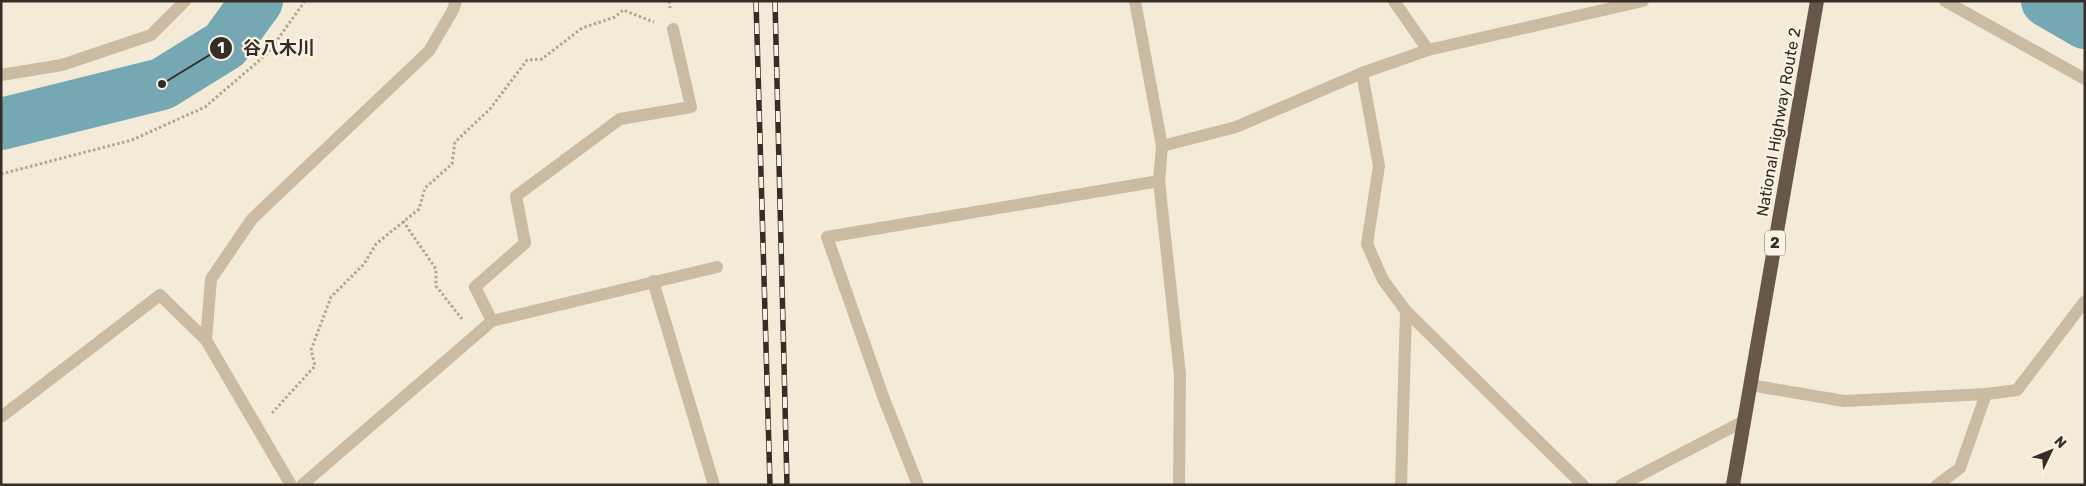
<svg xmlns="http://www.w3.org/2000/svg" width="2086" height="486" font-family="Rubik,'Noto Sans JP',sans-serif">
<rect width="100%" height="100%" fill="#f3ead8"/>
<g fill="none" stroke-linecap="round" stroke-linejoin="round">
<!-- river -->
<g stroke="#75a8b2" stroke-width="52">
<polyline points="2047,1 2085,23"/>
<polyline points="1,124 162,84 225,45 257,1"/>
</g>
<!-- path -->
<g stroke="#b8a58d" stroke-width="3" stroke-dasharray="2.5 2.5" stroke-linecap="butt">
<polyline points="669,1 670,8"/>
<polyline points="1,174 132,140 205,107 268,53 305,1"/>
<polyline points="403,221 436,269 436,286 462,319"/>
<polyline points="272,413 315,366 311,350 331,297 364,264 376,244 419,209 425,188 452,164 455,142 490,109 527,60 542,59 582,28 615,17 623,10 654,22"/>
</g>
<!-- minor -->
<g stroke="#ccbba3" stroke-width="12">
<polyline points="1135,1 1162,146 1159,181 1180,374 1179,485"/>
<polyline points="1394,1 1428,50"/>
<polyline points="1945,1 2085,79"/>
<polyline points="1362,73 1379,166 1367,244 1383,280 1406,311 1583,485"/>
<polyline points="1,75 62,65 151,35 185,1"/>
<polyline points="1162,146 1236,127 1362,73 1428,50 1643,1"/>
<polyline points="653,281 714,485"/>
<polyline points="492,321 475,287 525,243 516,196 620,119 691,107 673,29"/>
<polyline points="1750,385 1844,401 1986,394 2017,390 2085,301"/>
<polyline points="1,417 160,295 206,340"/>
<polyline points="291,485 206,340 211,279 252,219 429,51 453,10 456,1"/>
<polyline points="302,485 492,321 717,267"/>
<polyline points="918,485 884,399 827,237 1159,181"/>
<polyline points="1401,485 1406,311"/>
<polyline points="1621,485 1744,421"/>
<polyline points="1937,485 1960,468 1986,394"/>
</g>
<!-- trunk -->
<polyline stroke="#685748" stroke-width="14" points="1733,485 1817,1"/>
<!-- rail casing -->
<g stroke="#362d26" stroke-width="5.5">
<g id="rail">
<polyline points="756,1 770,485"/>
<polyline points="775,1 787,485"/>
</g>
</g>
<!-- rail -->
<use href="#rail" stroke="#faf3e4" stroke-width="4" stroke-dasharray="11" stroke-linecap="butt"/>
</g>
<g text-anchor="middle" stroke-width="4.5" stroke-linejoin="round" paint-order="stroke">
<!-- shield labels -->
<rect fill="#faf3e4" stroke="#71685f" stroke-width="1" x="1765" y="230.5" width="20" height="25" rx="4"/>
<g font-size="15" font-weight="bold" fill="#362d26">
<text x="1775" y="248">2</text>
</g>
<!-- street labels -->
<g font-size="16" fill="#362d26" stroke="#faf3e4">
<text transform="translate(1778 122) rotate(-80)" y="6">National Highway Route 2</text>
</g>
</g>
<!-- callouts -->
<path fill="none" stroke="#362d26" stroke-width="2" d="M162 84L221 48"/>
<g fill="#362d26" stroke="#faf3e4" stroke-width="2">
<circle cx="162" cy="84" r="5"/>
<circle cx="221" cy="48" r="12"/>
</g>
<g font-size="15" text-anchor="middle" font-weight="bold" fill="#fff">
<text x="221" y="53">1</text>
</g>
<g font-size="18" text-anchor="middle" font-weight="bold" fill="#362d26" stroke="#faf3e4" stroke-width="4.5" stroke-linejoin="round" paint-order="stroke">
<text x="279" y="54">谷八木川</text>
</g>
<!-- border -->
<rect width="2086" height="486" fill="none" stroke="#362d26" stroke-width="5"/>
<!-- north arrow -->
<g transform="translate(2051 451) rotate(47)" stroke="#faf3e4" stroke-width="4" paint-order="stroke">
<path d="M0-4L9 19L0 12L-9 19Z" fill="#362d26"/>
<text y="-8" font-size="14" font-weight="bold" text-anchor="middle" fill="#362d26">N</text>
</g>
</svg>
